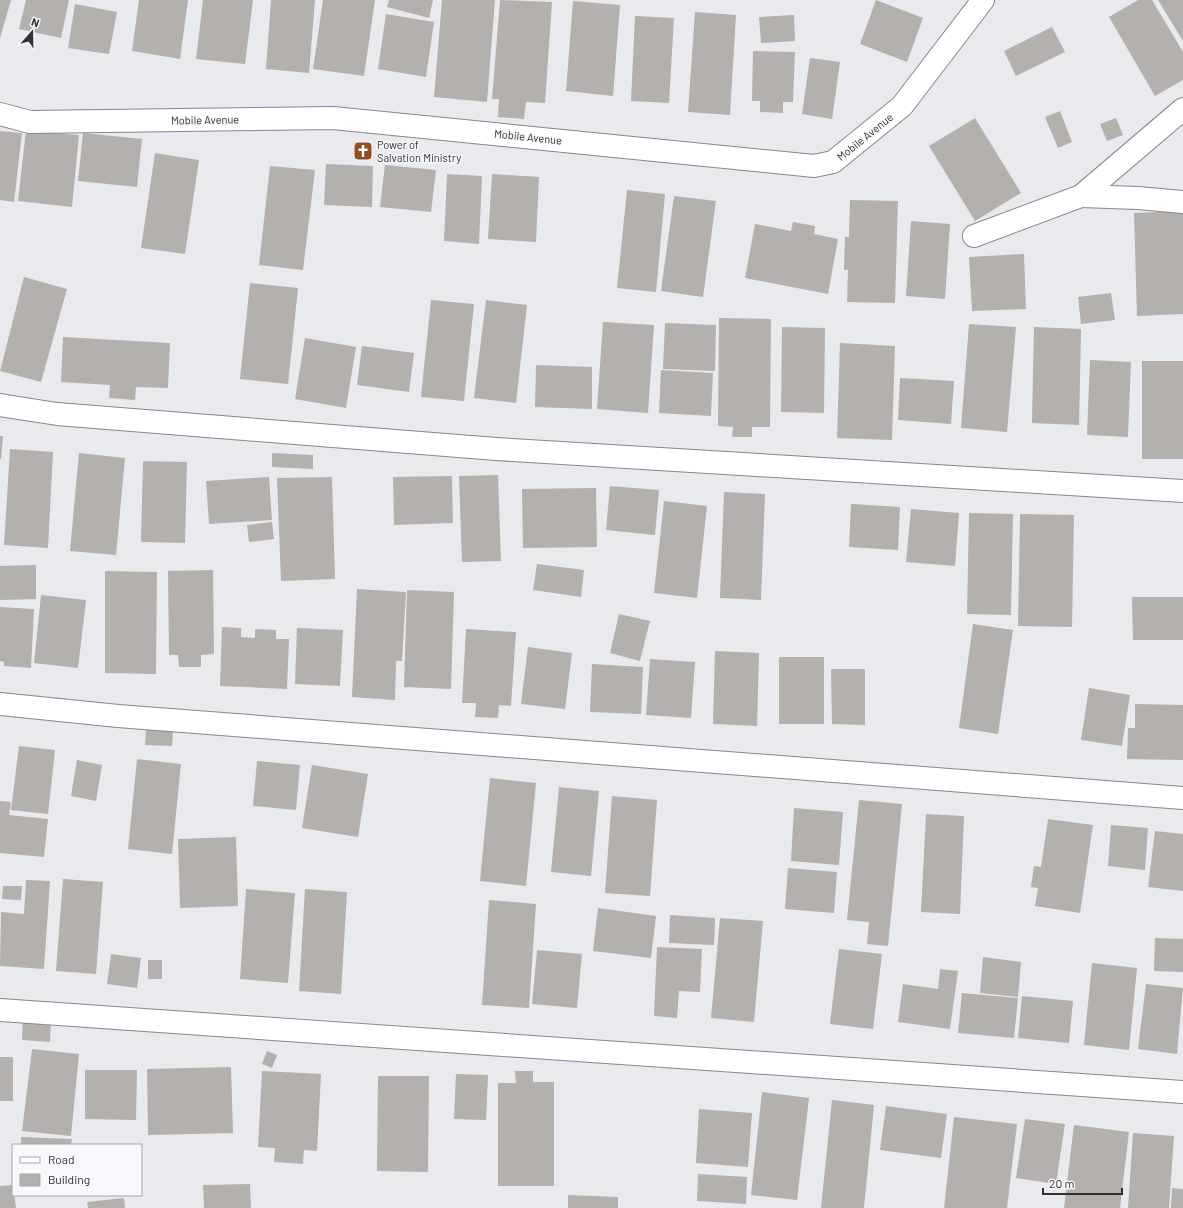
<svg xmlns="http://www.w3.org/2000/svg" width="1183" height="1208" font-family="Barlow,sans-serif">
<rect width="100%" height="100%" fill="#e8eaee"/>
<!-- building -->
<g fill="#b4b0ad">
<polygon points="0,0 11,0 0,38"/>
<polygon points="26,0 69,0 61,38 19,29"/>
<polygon points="139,0 188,0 180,59 132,51"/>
<polygon points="203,0 253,0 245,64 196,59"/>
<polygon points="271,0 315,0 309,73 266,69"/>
<polygon points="323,0 375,0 364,76 313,69"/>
<polygon points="389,0 433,0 429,18 387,7"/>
<polygon points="442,0 495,0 487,102 434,97"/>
<polygon points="500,0 552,2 545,103 526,102 524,119 498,117 499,99 492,99"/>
<polygon points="876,0 923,18 907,62 860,44"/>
<polygon points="1138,0 1152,0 1183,52 1183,80 1155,96 1109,17"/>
<polygon points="1158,0 1183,0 1183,41"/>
<polygon points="573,1 620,5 613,96 566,91"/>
<polygon points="75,4 117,12 109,54 68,48"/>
<polygon points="695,12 736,15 730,115 688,112"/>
<polygon points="386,14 434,22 426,77 378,69"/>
<polygon points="794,15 795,41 761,43 759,17"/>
<polygon points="635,16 674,18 669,103 631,101"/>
<polygon points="1052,27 1065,52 1016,76 1004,51"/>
<polygon points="753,51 795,52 793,102 783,102 783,113 760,112 760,101 752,101"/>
<polygon points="810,58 840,62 832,119 802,114"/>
<polygon points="1060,111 1072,142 1058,148 1045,117"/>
<polygon points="975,118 1021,193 975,221 929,146"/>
<polygon points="1116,118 1123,135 1107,141 1100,124"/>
<polygon points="26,130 79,135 72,207 18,201"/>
<polygon points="0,131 22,133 14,202 0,200"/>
<polygon points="83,133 142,139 137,187 78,181"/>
<polygon points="155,153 199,160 185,254 141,248"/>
<polygon points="326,164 373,166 372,207 324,205"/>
<polygon points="385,165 436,170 431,212 380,207"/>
<polygon points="270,166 315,170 303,270 259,265"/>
<polygon points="447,174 482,176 479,244 444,241"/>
<polygon points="492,174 539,177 536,242 488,239"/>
<polygon points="627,190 665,194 656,292 617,288"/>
<polygon points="674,196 716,201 703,297 661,291"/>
<polygon points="850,200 898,201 895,303 847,302 848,270 844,270 845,237 849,237"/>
<polygon points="1183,211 1183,314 1137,316 1134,213"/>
<polygon points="911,221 950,224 945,299 906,296"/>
<polygon points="793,222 815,226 814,234 838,239 828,294 745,278 755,224 791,231"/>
<polygon points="1024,254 1026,309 972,311 969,257"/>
<polygon points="24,277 67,289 41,382 0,371"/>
<polygon points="250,283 298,288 288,384 240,379"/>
<polygon points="1111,293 1115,320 1081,324 1078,297"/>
<polygon points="431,300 474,304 464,401 421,397"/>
<polygon points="486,300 527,305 516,403 474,398"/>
<polygon points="719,318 771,319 770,427 752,427 752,437 732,437 733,427 718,426"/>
<polygon points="603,322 654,325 648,413 597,409"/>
<polygon points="665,323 716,325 715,371 663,369"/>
<polygon points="969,324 1016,327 1007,432 961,428"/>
<polygon points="782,327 825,328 824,413 781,412"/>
<polygon points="1034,327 1081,329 1079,425 1032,423"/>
<polygon points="63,337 170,343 168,388 136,387 135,400 109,398 110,385 61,382"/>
<polygon points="305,338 356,347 346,408 295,399"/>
<polygon points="840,343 895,346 892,440 837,438"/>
<polygon points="362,346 414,353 409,392 357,385"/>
<polygon points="1090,360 1131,362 1128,437 1087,435"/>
<rect x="1142" y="361" width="41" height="98"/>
<polygon points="536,365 592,367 592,409 535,407"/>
<polygon points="661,370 713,373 711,416 659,413"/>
<polygon points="900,378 954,381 951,424 898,420"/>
<polygon points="0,436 3,436 1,459 0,459"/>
<polygon points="10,449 53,452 48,548 4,545"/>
<polygon points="79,453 125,458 116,555 70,551"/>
<polygon points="272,453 313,455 313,469 272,467"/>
<polygon points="143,461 187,462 185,543 141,542"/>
<polygon points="498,475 501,561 462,562 459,476"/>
<polygon points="452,476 453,523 394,525 393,477"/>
<polygon points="269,477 272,520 209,524 206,481"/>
<polygon points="332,477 335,579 281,581 277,478"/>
<polygon points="610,486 659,490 655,535 606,530"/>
<polygon points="596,488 597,547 523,548 522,489"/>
<polygon points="724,492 765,494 761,600 720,598"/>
<polygon points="664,501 707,506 697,598 654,593"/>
<polygon points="851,504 900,507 898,550 849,547"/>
<polygon points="911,509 959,513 955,566 906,562"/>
<polygon points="969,513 1013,514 1011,615 967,614"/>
<polygon points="1020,514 1074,515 1072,627 1018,626"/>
<polygon points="272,522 274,539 249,542 247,525"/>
<polygon points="537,564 584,570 581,597 533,590"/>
<polygon points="36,565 36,599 0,600 0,566"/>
<polygon points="213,570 214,654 201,655 201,667 179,667 178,655 169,655 168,571"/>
<polygon points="105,571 157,572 156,674 105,673"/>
<polygon points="357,589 406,592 402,661 396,661 395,700 352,697"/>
<polygon points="407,590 454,592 451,689 404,687"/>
<polygon points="41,595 86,600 78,668 34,663"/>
<polygon points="1132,597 1183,597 1183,640 1133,640"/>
<polygon points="0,607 34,609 31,668 4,666 4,662 0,661"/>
<polygon points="619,614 650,621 640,661 610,653"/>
<polygon points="973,624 1013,630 998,734 959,728"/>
<polygon points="222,627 241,628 241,637 255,638 255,629 276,630 276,639 289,639 287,689 220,686"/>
<polygon points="297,628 343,630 340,686 295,684"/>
<polygon points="466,629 516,632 511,706 499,705 498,718 475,717 476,703 462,703"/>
<polygon points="528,647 572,653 565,709 521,704"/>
<polygon points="715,651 759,653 757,726 713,724"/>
<rect x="779" y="657" width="45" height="67"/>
<polygon points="650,659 695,662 691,718 646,715"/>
<polygon points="592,664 643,667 641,714 590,712"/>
<polygon points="831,669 865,669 865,725 832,724"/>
<polygon points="1089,688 1130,695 1122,746 1081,740"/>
<polygon points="1135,704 1183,705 1183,760 1127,759 1128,728 1135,728"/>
<polygon points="146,729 173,731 172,746 145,745"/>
<polygon points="19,746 55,750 48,814 11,810"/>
<polygon points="137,759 181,764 172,854 128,849"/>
<polygon points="77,760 102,765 96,801 71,796"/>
<polygon points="257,761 300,765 296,810 253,806"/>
<polygon points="312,765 368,774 358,837 302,828"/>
<polygon points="490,778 536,783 526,886 480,881"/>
<polygon points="559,787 599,791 591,876 551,872"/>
<polygon points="612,796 657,800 650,896 605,893"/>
<polygon points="859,800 902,804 888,946 867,944 869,922 847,920"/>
<polygon points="0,801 11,802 9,815 48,819 44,857 0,853"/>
<polygon points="794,808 843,812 839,865 791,861"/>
<polygon points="926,814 964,816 960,914 921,912"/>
<polygon points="1048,819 1093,825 1080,913 1035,906 1038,888 1031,887 1034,866 1041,867"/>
<polygon points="1111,825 1148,828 1145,870 1108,866"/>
<polygon points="1155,831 1183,834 1183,891 1148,887"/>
<polygon points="236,837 238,906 180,908 178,839"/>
<polygon points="788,868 837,872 834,913 785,909"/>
<polygon points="63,879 103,882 96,974 56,971"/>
<polygon points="26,880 50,881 44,969 0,966 1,912 24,914"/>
<polygon points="3,886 22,886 21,900 2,899"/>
<polygon points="246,889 295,893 288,983 240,979"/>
<polygon points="305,889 347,892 341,994 299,991"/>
<polygon points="489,900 536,904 529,1008 482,1005"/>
<polygon points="598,908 656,916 651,958 593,951"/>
<polygon points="670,915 715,918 714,945 669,943"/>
<polygon points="720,918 763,921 754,1022 711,1018"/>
<polygon points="1155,938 1183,939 1183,972 1154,971"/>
<polygon points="657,947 702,949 700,992 679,991 677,1018 654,1016"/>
<polygon points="839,949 882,954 873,1029 830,1024"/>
<polygon points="537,950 582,954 577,1008 532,1004"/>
<polygon points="111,954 141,958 137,988 107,984"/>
<polygon points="983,957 1021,962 1018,997 980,993"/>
<rect x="148" y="960" width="14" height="19"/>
<polygon points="1092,963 1137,968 1129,1050 1084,1045"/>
<polygon points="940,969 958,971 950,1029 898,1022 903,984 938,989"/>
<polygon points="1146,984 1183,988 1177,1054 1138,1049"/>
<polygon points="962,993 1018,998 1014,1038 958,1033"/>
<polygon points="1022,996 1073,1001 1069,1043 1018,1038"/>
<polygon points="23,1017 51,1018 50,1042 22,1040"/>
<polygon points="32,1049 79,1054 71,1136 22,1131"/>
<polygon points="267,1051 277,1055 272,1068 262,1064"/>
<rect x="0" y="1057" width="13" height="44"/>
<polygon points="231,1067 233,1133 148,1135 147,1069"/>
<polygon points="85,1070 137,1070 136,1120 85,1119"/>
<polygon points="262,1071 321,1074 317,1151 304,1150 303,1164 274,1162 275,1148 258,1147"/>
<polygon points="515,1071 533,1071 533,1082 554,1082 554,1186 498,1186 498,1083 516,1083"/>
<polygon points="456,1074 488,1075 486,1120 454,1119"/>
<polygon points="378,1076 429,1076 428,1172 377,1171"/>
<polygon points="762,1092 809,1098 797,1200 751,1195"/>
<polygon points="832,1100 874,1105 864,1208 821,1208"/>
<polygon points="886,1106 947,1114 941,1158 880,1150"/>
<polygon points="699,1109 752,1113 748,1167 696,1163"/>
<polygon points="954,1117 1017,1124 1007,1208 944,1208"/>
<polygon points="1025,1119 1065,1124 1056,1184 1016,1178"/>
<polygon points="1074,1125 1129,1132 1120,1208 1064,1208"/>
<polygon points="1133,1133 1174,1136 1169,1208 1128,1208"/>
<polygon points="21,1137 72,1139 71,1145 21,1145"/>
<polygon points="698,1174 747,1177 746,1204 697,1201"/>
<polygon points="250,1184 251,1208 204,1208 203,1185"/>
<polygon points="13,1185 16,1208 0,1208 0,1186"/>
<polygon points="1172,1188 1183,1189 1183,1208 1171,1208"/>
<polygon points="568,1195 618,1197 618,1208 568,1208"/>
<polygon points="124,1198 125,1208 88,1208 87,1202"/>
</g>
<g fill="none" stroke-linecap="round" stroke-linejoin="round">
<!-- minor casing -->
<g stroke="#85878b" stroke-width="24">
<g id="minor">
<polyline points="0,114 30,122 333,118 814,166 833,162 902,106 983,0"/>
<polyline points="1081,196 1138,198 1183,202"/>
<polyline points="974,236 1081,196 1183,109"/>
<polyline points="0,405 57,414 496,449 1183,491"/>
<polyline points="0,704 118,716 1183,798"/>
<polyline points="0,1010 1183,1092"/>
</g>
</g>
<!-- minor -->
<use href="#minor" stroke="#fff" stroke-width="22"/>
</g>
<!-- icons -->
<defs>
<g id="church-square" transform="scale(1)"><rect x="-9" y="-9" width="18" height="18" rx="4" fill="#944e24" stroke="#f6f8fc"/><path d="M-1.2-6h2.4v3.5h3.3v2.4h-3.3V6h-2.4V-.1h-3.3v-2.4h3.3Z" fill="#fff"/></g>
</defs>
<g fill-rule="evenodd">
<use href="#church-square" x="363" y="151"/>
</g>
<g text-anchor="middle" stroke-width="3" stroke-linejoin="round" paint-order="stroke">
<!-- street labels -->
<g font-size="11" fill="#2f3031" stroke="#f6f8fc">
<text transform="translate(205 120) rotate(-1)" y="4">Mobile Avenue</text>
<text transform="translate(528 137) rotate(6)" y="4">Mobile Avenue</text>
<text transform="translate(865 137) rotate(-39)" y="4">Mobile Avenue</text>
</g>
<!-- poi labels -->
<g font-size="11" fill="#2f3031" stroke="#f6f8fc" text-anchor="start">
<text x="377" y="149">Power of<tspan x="377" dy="13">Salvation Ministry</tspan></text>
</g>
</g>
<!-- legend -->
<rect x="12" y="1144" width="130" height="52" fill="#f6f8fc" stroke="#a6a8ab"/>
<rect x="20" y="1157" width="20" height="6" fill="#ffffff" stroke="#a6a8ab"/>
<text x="48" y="1164" font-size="12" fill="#2f3031">Road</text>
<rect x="20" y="1174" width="20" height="12" fill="#b4b0ad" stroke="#a6a8ab"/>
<text x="48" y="1184" font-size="12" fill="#2f3031">Building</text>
<!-- north arrow -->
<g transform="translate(32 32) rotate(20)" stroke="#f6f8fc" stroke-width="3" paint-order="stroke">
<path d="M0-3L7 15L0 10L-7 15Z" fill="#2f3031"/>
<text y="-6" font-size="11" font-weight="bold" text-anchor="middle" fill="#2f3031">N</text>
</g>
<!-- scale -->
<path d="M1043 1188v6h79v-6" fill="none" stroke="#2f3031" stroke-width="2"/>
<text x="1049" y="1188" font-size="12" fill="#2f3031" stroke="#f6f8fc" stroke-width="3" paint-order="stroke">20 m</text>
</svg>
